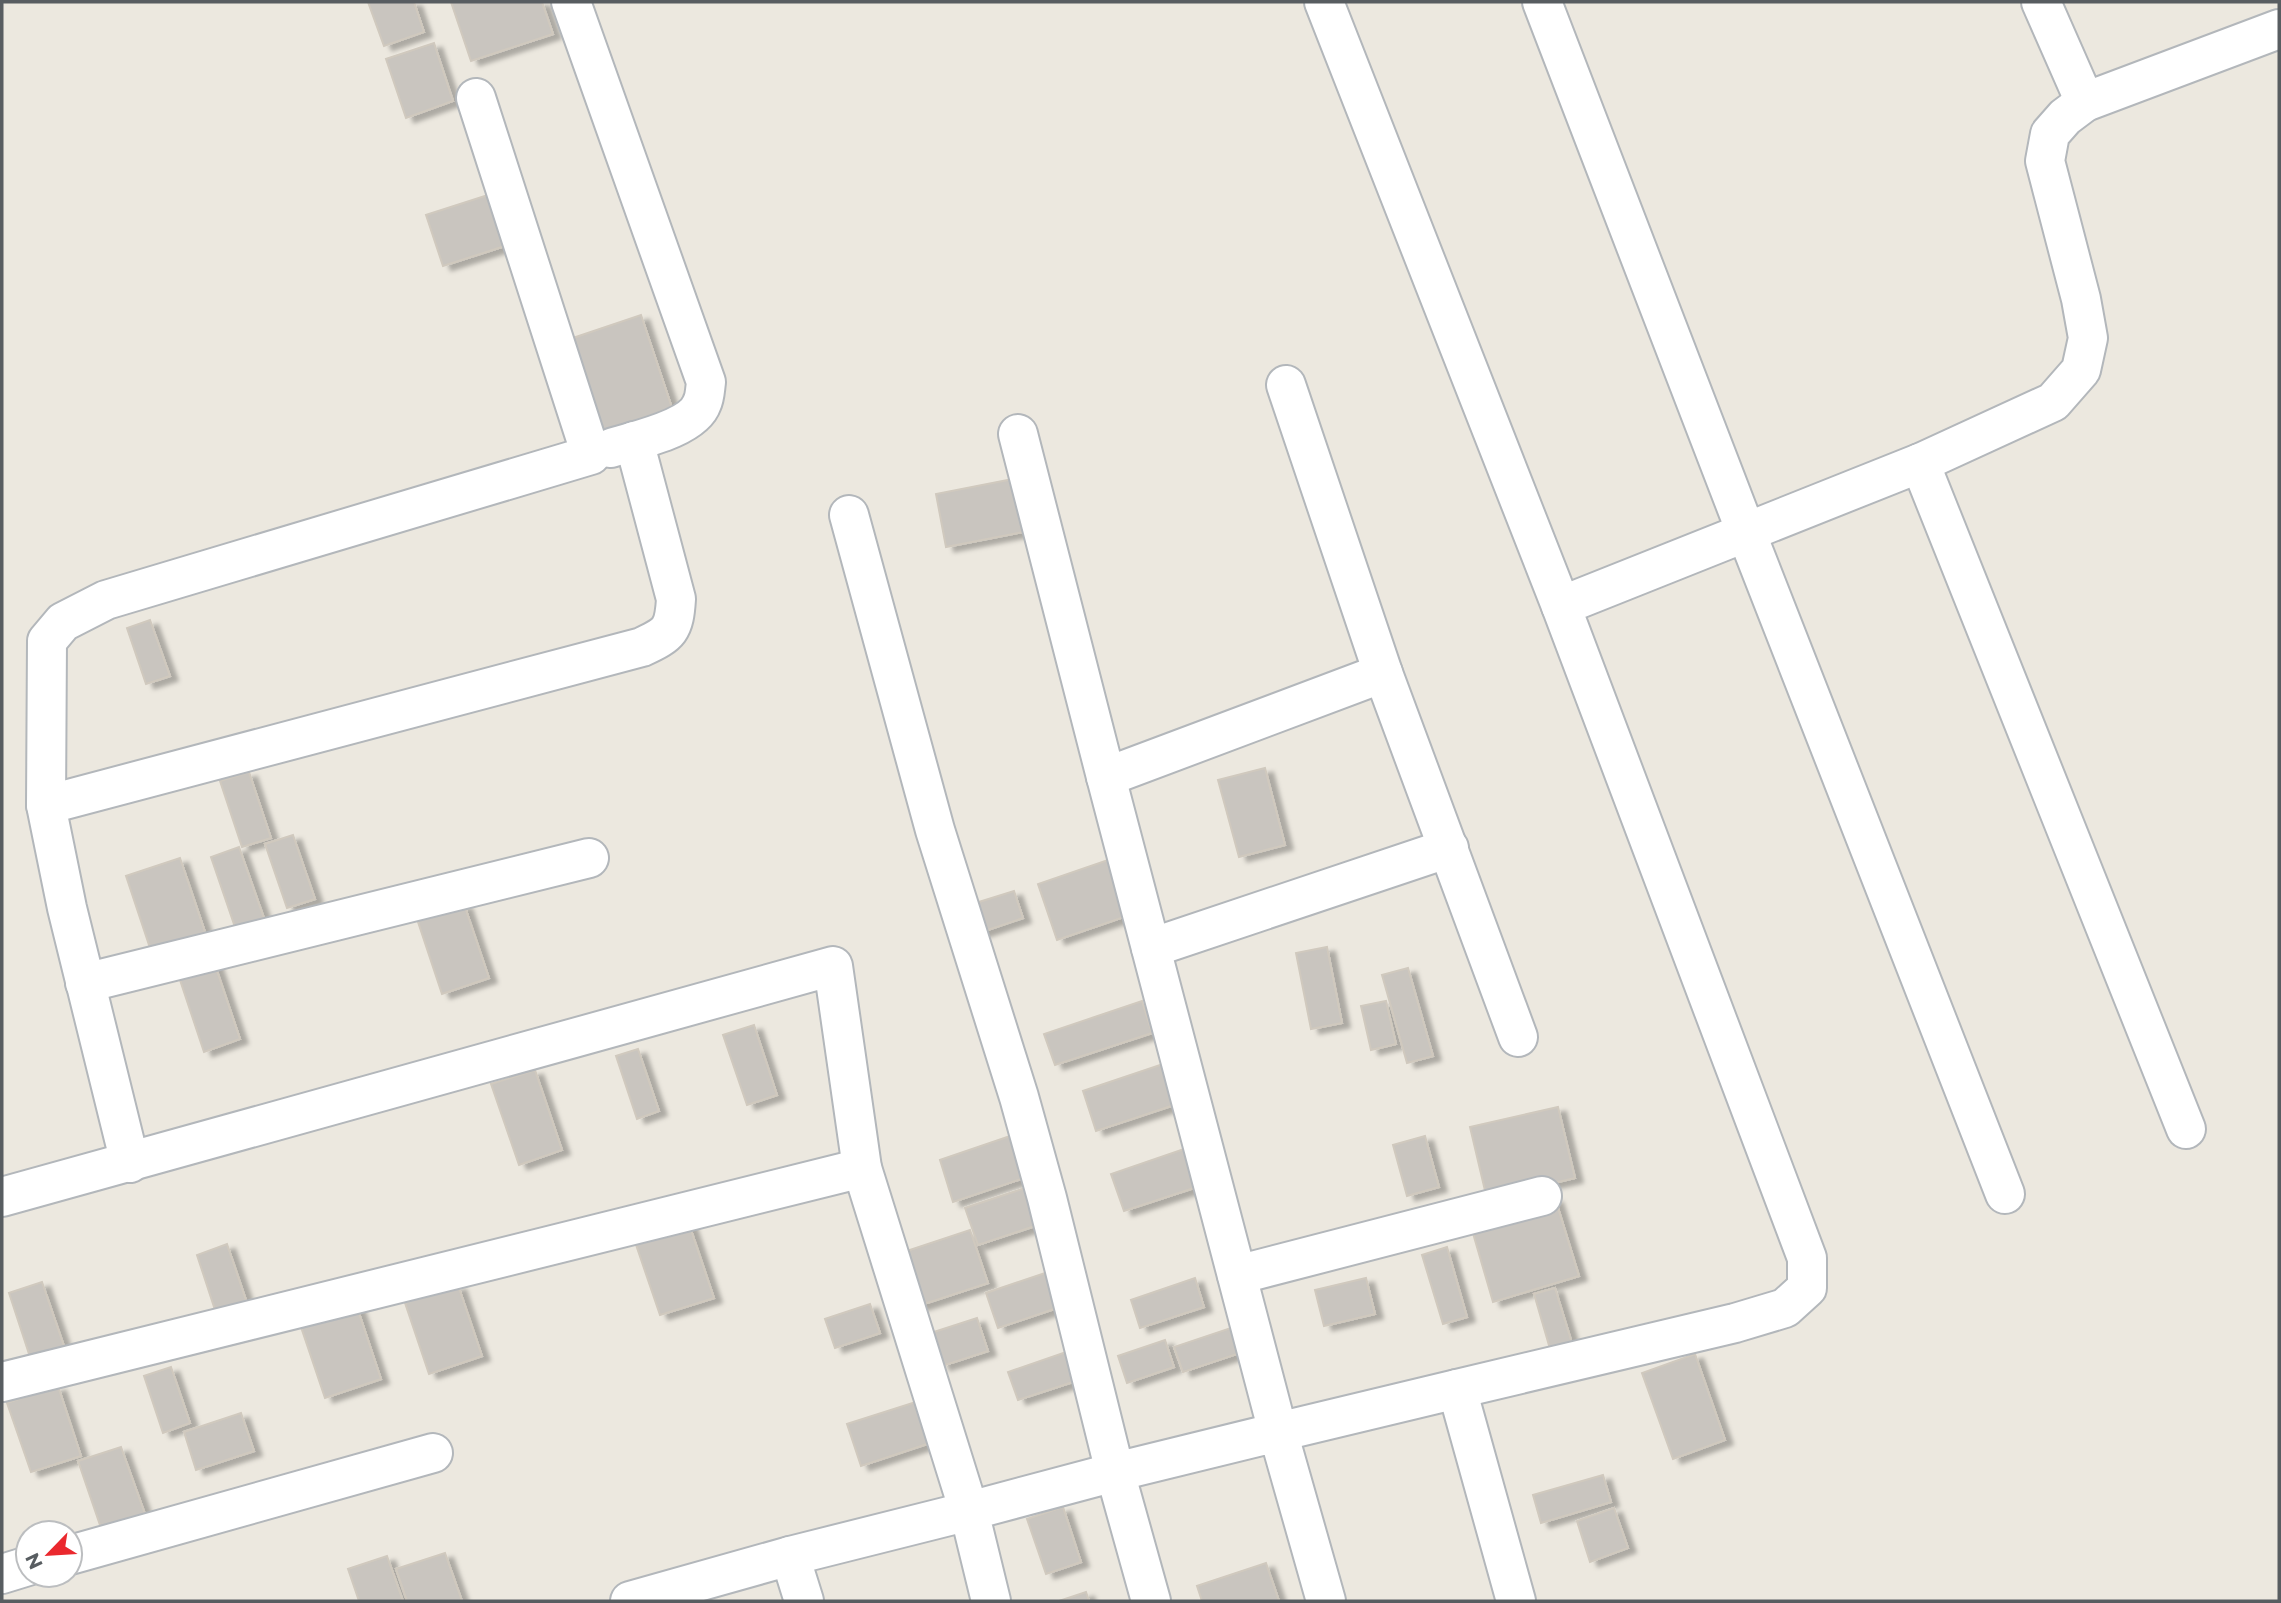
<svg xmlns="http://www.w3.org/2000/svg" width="2281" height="1603" font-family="Montserrat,sans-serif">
<defs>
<filter id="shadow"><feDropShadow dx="8" dy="4.5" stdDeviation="2" flood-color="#0004"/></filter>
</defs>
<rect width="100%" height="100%" fill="#ece8df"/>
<!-- building -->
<g fill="#c9c5bf" stroke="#d0c9be" stroke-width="2" filter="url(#shadow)">
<polygon points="368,2 414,2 424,32 384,46"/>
<polygon points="451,2 542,2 553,34 471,61"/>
<polygon points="434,43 453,101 406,118 386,59"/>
<polygon points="491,194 508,245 443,266 426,215"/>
<polygon points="641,315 672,408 604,432 573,338"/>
<polygon points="1013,479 1023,532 946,547 936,494"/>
<polygon points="150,620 170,676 146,684 127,628"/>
<polygon points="1265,768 1285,845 1239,857 1218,780"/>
<polygon points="249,772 271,838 242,847 220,781"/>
<polygon points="293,835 315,899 287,908 265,844"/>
<polygon points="239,847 265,921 236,930 211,857"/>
<polygon points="180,858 205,932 151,951 126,876"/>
<polygon points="1108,860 1127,916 1057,940 1038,884"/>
<polygon points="1014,891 1023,918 973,935 963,907"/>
<polygon points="464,904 489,978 442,994 417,919"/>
<polygon points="1327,947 1342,1023 1311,1029 1296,953"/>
<polygon points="212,956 240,1039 204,1052 176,968"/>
<polygon points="1408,968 1433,1056 1407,1063 1382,975"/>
<polygon points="1142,1001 1152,1033 1055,1065 1044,1034"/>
<polygon points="1386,1001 1396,1044 1371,1050 1361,1006"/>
<polygon points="754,1025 777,1095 747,1105 723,1035"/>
<polygon points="638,1049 659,1111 637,1119 616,1056"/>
<polygon points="1163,1064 1177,1104 1096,1131 1083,1091"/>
<polygon points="535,1070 562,1150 519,1165 491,1084"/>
<polygon points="1558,1107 1575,1178 1487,1199 1470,1127"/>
<polygon points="1010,1136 1024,1178 953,1202 940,1160"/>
<polygon points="1425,1136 1439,1187 1407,1196 1393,1145"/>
<polygon points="1184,1149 1197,1187 1124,1211 1111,1174"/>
<polygon points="1034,1185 1047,1222 978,1245 965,1208"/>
<polygon points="1555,1198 1579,1276 1493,1302 1470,1223"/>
<polygon points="688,1221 714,1298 660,1315 634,1239"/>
<polygon points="970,1230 988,1283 918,1306 901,1253"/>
<polygon points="227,1244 247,1303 216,1313 197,1255"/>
<polygon points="1447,1247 1467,1317 1443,1324 1422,1255"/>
<polygon points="1051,1271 1063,1306 998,1328 986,1293"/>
<polygon points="1195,1278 1204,1307 1140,1328 1131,1300"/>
<polygon points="1366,1278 1375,1314 1324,1326 1315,1290"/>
<polygon points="42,1282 65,1349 31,1360 9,1293"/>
<polygon points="458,1285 482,1356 429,1374 405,1303"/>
<polygon points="1555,1288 1575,1353 1553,1359 1534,1294"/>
<polygon points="355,1301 381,1379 325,1398 299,1321"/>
<polygon points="870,1304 880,1333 835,1348 825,1319"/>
<polygon points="977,1318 988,1351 942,1366 931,1333"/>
<polygon points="1240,1325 1249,1350 1183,1372 1174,1347"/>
<polygon points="1165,1340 1174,1367 1127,1383 1118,1356"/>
<polygon points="1069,1351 1079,1380 1018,1400 1008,1372"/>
<polygon points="1695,1354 1725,1440 1673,1459 1642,1373"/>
<polygon points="171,1367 190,1423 163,1433 144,1376"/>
<polygon points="58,1386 81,1456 31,1472 7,1403"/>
<polygon points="922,1400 936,1441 861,1466 847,1424"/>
<polygon points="241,1413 254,1451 196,1470 184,1432"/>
<polygon points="121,1447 145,1514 101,1528 78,1461"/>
<polygon points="1603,1475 1611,1502 1541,1523 1533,1495"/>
<polygon points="1063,1507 1081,1562 1046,1574 1027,1519"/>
<polygon points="1614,1508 1628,1548 1590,1562 1577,1521"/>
<polygon points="445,1553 462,1601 407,1601 396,1569"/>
<polygon points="387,1556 403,1601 359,1601 348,1569"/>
<polygon points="1266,1563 1279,1601 1202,1601 1197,1586"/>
<polygon points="1086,1592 1089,1601 1059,1601"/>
</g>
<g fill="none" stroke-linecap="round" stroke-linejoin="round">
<!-- minor casing -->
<g stroke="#b3b7bb" stroke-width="42">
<g id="minor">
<path d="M571 2 706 382C705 389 705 397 702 403 693 429 636 440 611 448"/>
<polyline points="1324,2 1561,606"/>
<polyline points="1542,2 1746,532 2005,1194"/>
<polyline points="2041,2 2085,102"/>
<polyline points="1286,385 1383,673 1518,1037"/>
<polyline points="1018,434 1106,777 1383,673"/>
<polyline points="1920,463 2186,1129"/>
<polyline points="849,515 935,830 1019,1097 1047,1198 1115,1472 1151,1601"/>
<polyline points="1106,777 1278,1432 1457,1389"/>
<path d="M46 805 642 647C670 634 674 630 676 599L634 441"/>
<polyline points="1151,948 1449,848"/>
<polyline points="85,983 589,858"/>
<polyline points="130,1163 67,908 46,805 47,641 63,622 106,600 591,455 476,98"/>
<polyline points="2,1197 833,966 862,1168 969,1511 790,1556 804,1601"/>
<polyline points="1237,1275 1542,1196"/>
<polyline points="2,1382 862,1168"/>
<polyline points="70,1555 433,1453"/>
<polyline points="2,1574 28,1566"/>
<polyline points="630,1601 790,1556"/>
<polyline points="991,1601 969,1511 1115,1472 1278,1432 1326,1601"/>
</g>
</g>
<!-- tertiary casing -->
<g stroke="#b3b7bb" stroke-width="42">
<polyline id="tertiary" points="1516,1601 1457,1389 1735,1323 1785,1308 1807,1288 1807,1258 1561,606 1920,463 2053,402 2081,370 2088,338 2081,299 2045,161 2050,134 2065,117 2085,102 2279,29"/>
</g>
<!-- minor -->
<use href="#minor" stroke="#fff" stroke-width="38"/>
<!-- tertiary -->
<use href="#tertiary" stroke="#fff" stroke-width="38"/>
</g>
<!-- border -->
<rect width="2281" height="1603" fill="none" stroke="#585d61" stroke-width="7"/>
<!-- north arrow -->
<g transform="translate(49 1554) rotate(245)"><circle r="33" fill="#ffffff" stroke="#bcbec0" stroke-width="2"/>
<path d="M0-5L12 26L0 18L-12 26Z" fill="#ea282e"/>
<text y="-10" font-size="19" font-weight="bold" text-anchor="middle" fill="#585d61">N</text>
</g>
</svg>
